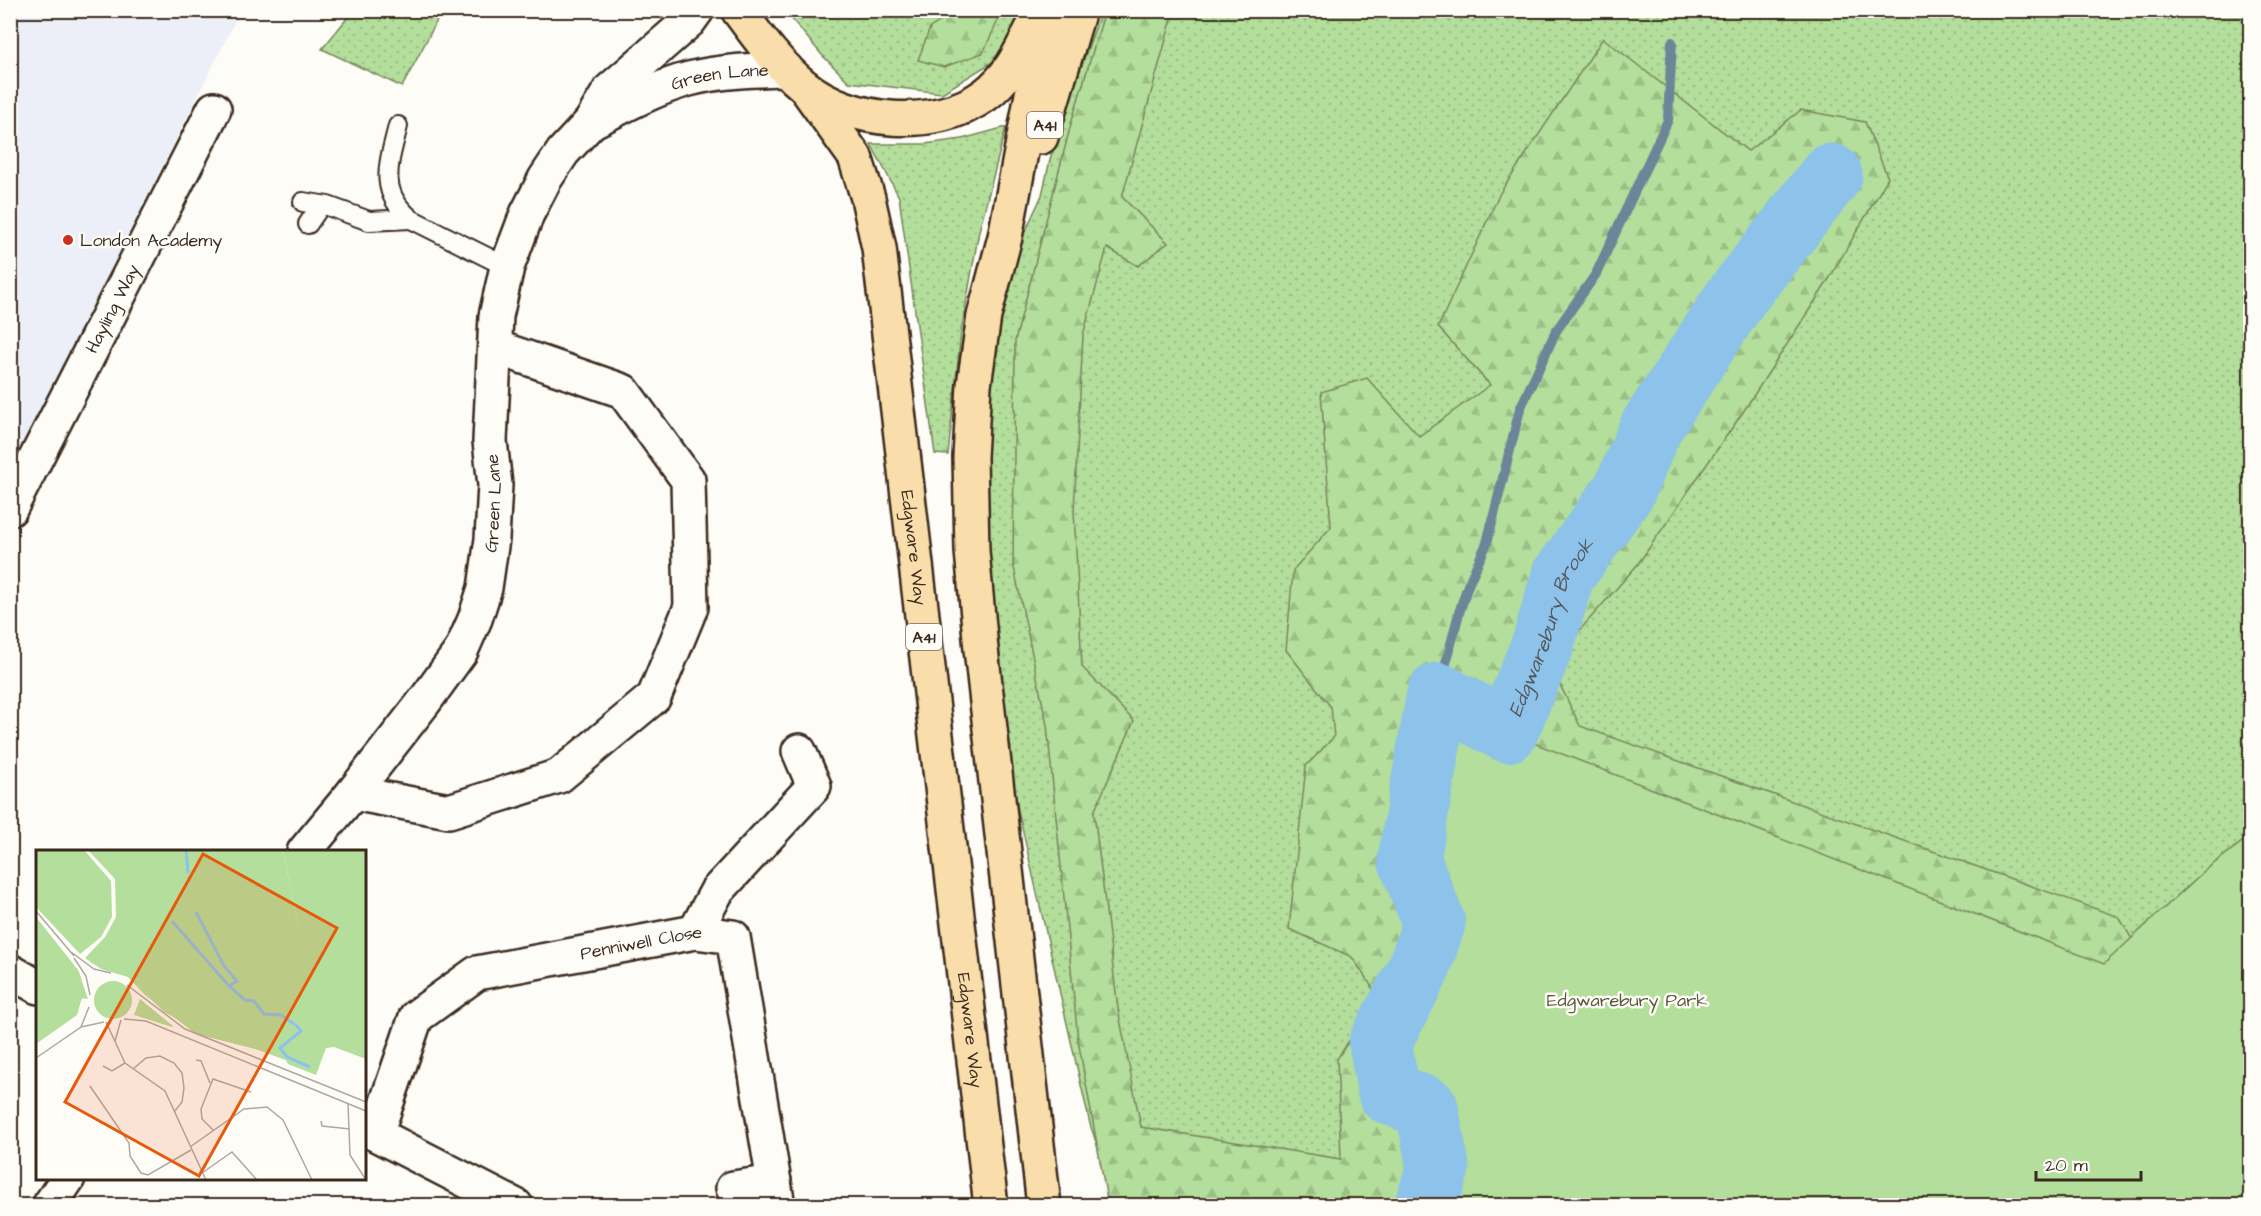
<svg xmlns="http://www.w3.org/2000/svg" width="2261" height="1216" font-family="'Architects Daughter',sans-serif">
<defs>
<pattern id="grass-dots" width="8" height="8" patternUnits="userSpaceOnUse" patternTransform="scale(1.5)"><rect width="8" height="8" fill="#b3de9b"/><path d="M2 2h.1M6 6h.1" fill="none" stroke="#9bbf85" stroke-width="1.8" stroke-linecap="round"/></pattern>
<pattern id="forest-firs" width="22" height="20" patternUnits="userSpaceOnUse" patternTransform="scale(1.5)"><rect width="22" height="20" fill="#b3de9b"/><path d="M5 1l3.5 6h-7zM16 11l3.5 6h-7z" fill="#9bbf85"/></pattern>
</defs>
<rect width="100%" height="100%" fill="#fdfcf7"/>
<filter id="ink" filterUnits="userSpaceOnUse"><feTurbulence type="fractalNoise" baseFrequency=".0167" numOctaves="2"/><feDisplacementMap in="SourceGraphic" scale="12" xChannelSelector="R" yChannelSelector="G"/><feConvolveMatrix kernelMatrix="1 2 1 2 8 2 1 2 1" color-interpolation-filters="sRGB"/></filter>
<g filter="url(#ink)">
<!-- built -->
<polygon fill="#eceff8" points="11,10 240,11 11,469 10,11"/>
<!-- grass -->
<g fill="url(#grass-dots)" stroke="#77845c" stroke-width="1.5">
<polygon points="436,10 441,13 402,87 322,49 353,11"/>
<polygon points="785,11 1022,11 1004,55 942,93 849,82 822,55"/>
<polygon points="1101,11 2250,11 2250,836 2203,872 2104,964 1433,1154 1117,1205 1090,1124 981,649 974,385 1019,245 1042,195 1053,147"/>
<polygon points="1006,127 979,231 961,332 948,455 935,454 899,197 871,144 925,144 962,139"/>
</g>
<!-- forest -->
<g fill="url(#forest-firs)" stroke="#77845c" stroke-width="1.5">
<polygon points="957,10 1001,14 983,53 944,67 918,60 930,28"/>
<polygon points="1105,11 1174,11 1122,197 1168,243 1138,266 1107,248 1083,335 1074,511 1082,667 1134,721 1094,812 1118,1009 1141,1127 1341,1159 1337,1059 1378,996 1352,957 1289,929 1306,766 1334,737 1331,707 1286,650 1293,570 1331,527 1321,392 1367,378 1419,436 1490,385 1438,327 1500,193 1603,38 1748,151 1801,110 1865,122 1888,178 1826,284 1743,412 1638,564 1550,664 1580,726 2119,917 2148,966 1867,1205 1108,1205 1078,1040 1047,725 1013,563 1015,341 1072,120"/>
</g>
<!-- green -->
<path fill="#b3de9b" stroke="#77845c" stroke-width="1.5" d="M1460 724H1469L1503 736 1508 733 2104 964 2203 872 2250 836V1205H1426L1434 1169V1159L1425 1135 1424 1117 1417 1106 1391 1102 1388 1098 1377 1056 1379 1019 1426 955 1433 936 1434 923 1421 899 1420 886 1405 862 1407 844 1425 798 1433 748 1444 746C1444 733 1449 729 1460 724Z"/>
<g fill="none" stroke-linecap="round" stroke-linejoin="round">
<!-- stream -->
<polyline stroke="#6c8598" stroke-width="10" points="1438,694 1459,613 1468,585 1487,543 1520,409 1556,331 1596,274 1668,120 1672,42"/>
<!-- river -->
<path stroke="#8dc2ea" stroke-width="63" id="s1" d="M1426 1206 1438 1168 1427 1108 1389 1093 1380 1043 1419 968 1434 923 1409 859 1438 694 1507 731 1543 644 1563 576 1624 491 1651 427 1736 297 1831 175"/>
<!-- service casing -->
<g stroke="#3b2a1e" stroke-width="22">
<g id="service">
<path d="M398 126C389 163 377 191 411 219L507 267"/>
<polyline points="303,202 328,206 369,221 411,219"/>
<polyline points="308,224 321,205"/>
</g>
</g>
<!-- minor casing -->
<g stroke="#3b2a1e" stroke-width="38">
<g id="minor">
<path id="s2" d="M591 122C622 107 655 88 689 79 720 71 754 70 786 69"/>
<path id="s3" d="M10 509 214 109"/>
<polyline points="353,793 449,811 559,776 654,697 691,607 688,480 623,391 495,347"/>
<path id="s4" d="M304 852 353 793 424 702 461 651 475 619 485 588 492 539 495 485 490 441 496 316 507 267 527 214 545 179 563 152 591 122 610 90 689 21 697 10"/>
<polyline points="695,932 717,891 814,786 799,751"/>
<polyline points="10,971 38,987"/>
<polyline points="364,1128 516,1206"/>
<path id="s5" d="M376 1134 416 1017 477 973 695 932 733 937 778 1206"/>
<polyline points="733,1188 774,1182"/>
<polyline points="49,1206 68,1178"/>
</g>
</g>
<!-- trunk casing -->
<g stroke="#3b2a1e" stroke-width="38">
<g id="trunk">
<path d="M738 10C758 37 778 65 804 86 851 124 936 131 985 95 1008 78 1020 54 1032 29"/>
<path id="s6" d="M805 87 855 157 868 198 879 248 991 1206"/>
<polyline points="1041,137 1079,10"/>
<polyline points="1044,1206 981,649 972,551 970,457 974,385 984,316 1005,237 1048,10"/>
</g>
</g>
<!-- service -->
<use href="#service" stroke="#fdfcf7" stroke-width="18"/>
<!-- minor -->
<use href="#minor" stroke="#fdfcf7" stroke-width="33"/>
<!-- trunk -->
<use href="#trunk" stroke="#f9deab" stroke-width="33"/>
</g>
</g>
<!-- markers -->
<circle fill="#c8321e" stroke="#fdfcf7" stroke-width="2" cx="68" cy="240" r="6"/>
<g text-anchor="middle" stroke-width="5" stroke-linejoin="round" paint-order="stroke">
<!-- shield labels -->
<g fill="#fdfcf7" stroke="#75695f" stroke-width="1.5">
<rect x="1027" y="112" width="36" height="26" rx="4.5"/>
<rect x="906" y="624" width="36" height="26" rx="4.5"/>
</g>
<g font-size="16" font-weight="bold" fill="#3b2a1e">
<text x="1045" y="131">A41</text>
<text x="924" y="643">A41</text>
</g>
<!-- street labels -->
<g font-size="18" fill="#3b2a1e" stroke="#fdfcf7">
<text dy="6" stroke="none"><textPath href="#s2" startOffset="138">Green Lane</textPath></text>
<text dy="6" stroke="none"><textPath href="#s3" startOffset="225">Hayling Way</textPath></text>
<text dy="6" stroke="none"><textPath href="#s4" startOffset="408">Green Lane</textPath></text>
<text dy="6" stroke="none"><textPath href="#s6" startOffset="482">Edgware Way</textPath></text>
<text dy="6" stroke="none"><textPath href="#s5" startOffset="366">Penniwell Close</textPath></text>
<text dy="6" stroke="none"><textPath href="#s6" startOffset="968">Edgware Way</textPath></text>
</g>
<!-- poi labels -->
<g font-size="18" fill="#3b2a1e" stroke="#fdfcf7" text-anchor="start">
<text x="80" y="246">London Academy</text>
</g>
<!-- park labels -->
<g font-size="18" fill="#59573d" stroke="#fdfcf7">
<text x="1627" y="1006">Edgwarebury Park</text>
</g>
<!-- water labels -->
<g font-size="20" font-style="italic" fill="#54585b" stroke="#fdfcf7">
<text dy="7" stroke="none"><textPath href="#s1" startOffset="752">Edgwarebury Brook</textPath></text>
</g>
</g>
<!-- overview -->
<g transform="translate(36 850)">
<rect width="330" height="330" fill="#fdfcf7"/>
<path d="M0 0H48L75 31 76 67 65 87 44 104 0 57ZM52 0H247L263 80 235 167 250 207 160 184 109 145 92 127 65 119 49 108 69 87 80 67 79 29ZM0 67 42 120 52 149 0 140ZM58 150a19 19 0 1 1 38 0a19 19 0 1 1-38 0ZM104 149 137 176 136 177 98 165Z" fill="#b3de9b"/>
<path d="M0 0H28L26 21 22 26 0 19 4 5ZM0 37 50 94 47 101 3 57ZM156 55 164 56 197 122 205 123 259 75H266V216L153 175 128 162 91 125 55 113 53 106 91 116 119 141 127 139 124 146 151 165 168 174 177 172 185 182 222 195 238 175 227 170 222 162 210 167 191 150H179L168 138 153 131 154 125 163 123 162 112 153 114 131 78 152 69 151 61ZM0 72 43 122 50 146 45 150 41 165 0 152V130L34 136 36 130 0 84ZM68 135 83 138 86 147 76 158V164L61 154 62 141Z" fill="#b3de9b"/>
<path d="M247 0H330V209L298 197 290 198 280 225 252 214 244 199 263 178 244 165H228L219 152 210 150 198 137 263 80ZM0 140 45 150 41 165 0 194Z" fill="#b3de9b"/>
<path fill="none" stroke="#8dc2ea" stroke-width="3" d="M150 0 152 23M160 62 188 116 201 131 193 136 209 150 218 151 228 164 245 165 261 176 265 181 244 198 251 207 274 217M136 71 193 136"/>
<path fill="none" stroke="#afa8a0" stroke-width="1.5" d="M0 61 38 106M35 102 58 119 75 123M38 108 50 126 54 145M91 135 149 179 330 252M88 169 110 171 330 261M70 172 89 213 129 241 170 330M45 177 68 172M79 191 85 170M0 208 45 177 53 157M160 210 165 211 174 233M67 216 76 221 89 213M97 219 110 208 124 206 138 213 146 223 148 238 146 252 138 262M54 236 93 293 94 306 105 323 112 325 155 300M312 254 314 305 330 330M285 271 286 276 314 279M177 280 166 269 165 259 177 229 215 242M154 297 208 259 231 257 247 270 276 330M166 323 196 302 221 330"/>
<path fill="#e8590c" fill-opacity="0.15" stroke="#e8590c" stroke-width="3" d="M167 4 301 78 163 326 29 252Z"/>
<rect width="330" height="330" fill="none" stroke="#3b2a1e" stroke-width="3"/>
</g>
<!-- margin -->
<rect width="2261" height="1216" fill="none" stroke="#fdfcf7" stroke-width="36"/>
<rect x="18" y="18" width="2225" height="1180" fill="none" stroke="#3b2a1e" stroke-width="2" filter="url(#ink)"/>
<!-- scale -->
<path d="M2036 1171v9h105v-9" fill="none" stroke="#3b2a1e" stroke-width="3"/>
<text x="2045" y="1171" font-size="18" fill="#3b2a1e" stroke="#fdfcf7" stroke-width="4.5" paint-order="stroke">20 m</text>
</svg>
